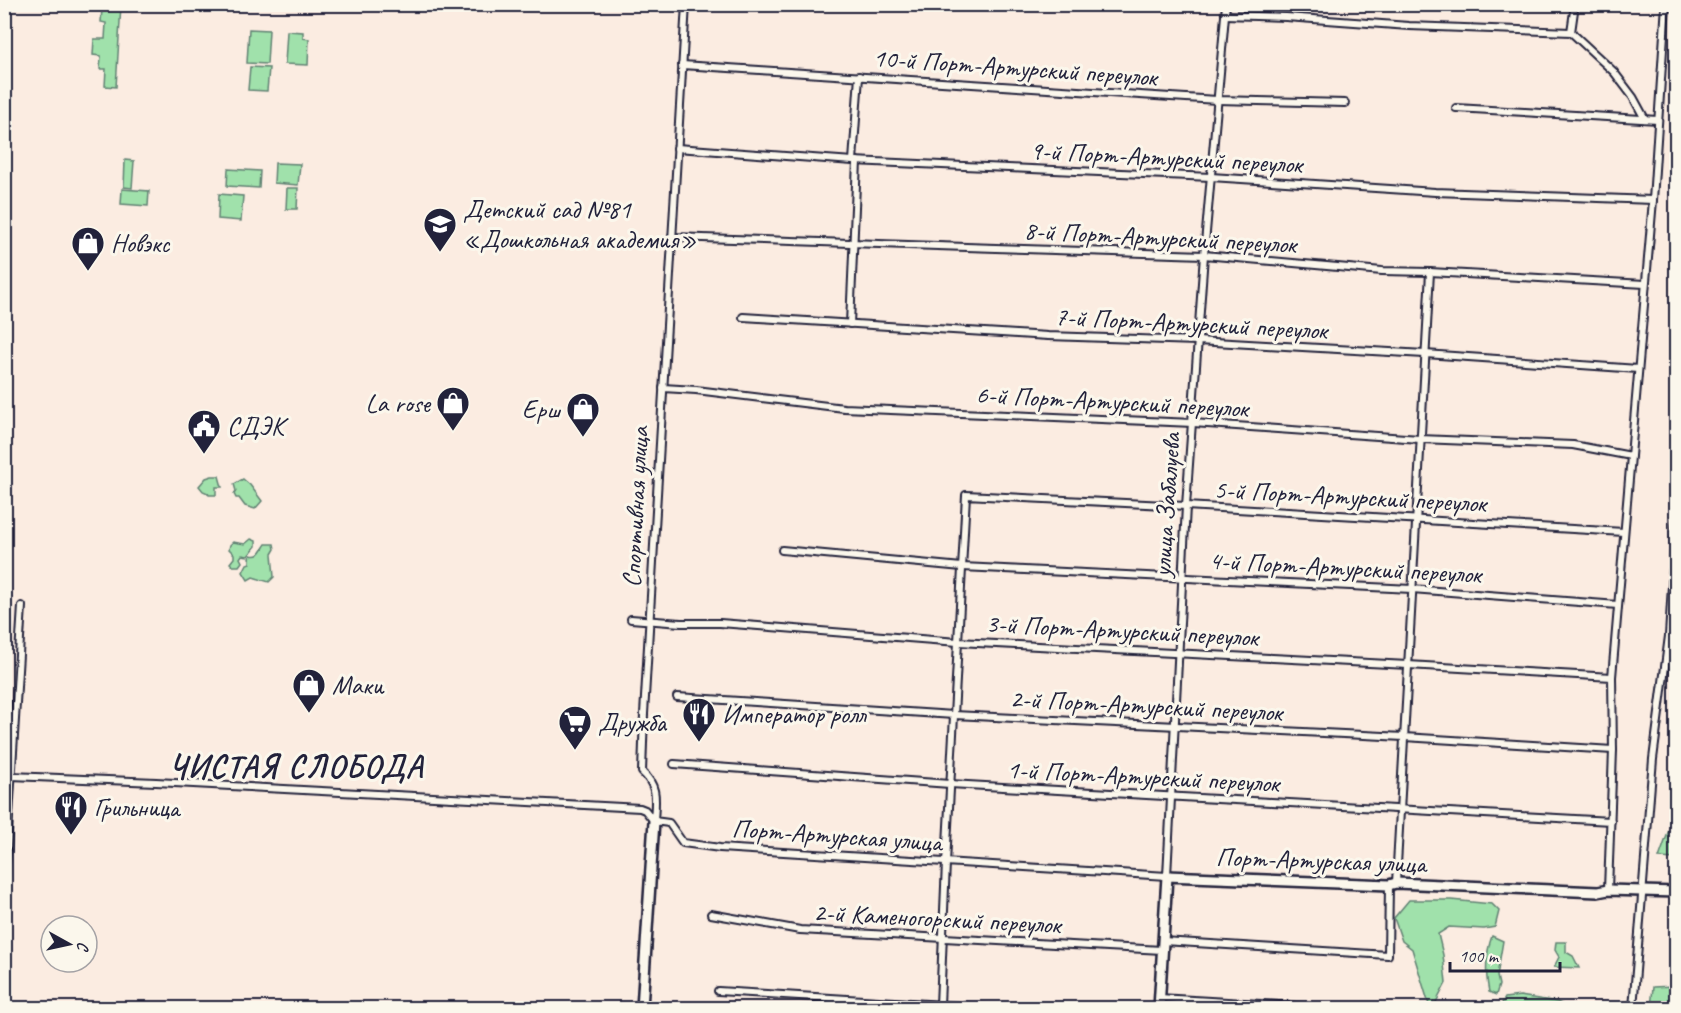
<svg xmlns="http://www.w3.org/2000/svg" width="1681" height="1013" font-family="Caveat,sans-serif">
<rect width="100%" height="100%" fill="#fbece1"/>
<filter id="ink" filterUnits="userSpaceOnUse"><feTurbulence type="fractalNoise" baseFrequency=".0167" numOctaves="2"/><feDisplacementMap in="SourceGraphic" scale="12" xChannelSelector="R" yChannelSelector="G"/><feConvolveMatrix kernelMatrix="1 2 1 2 8 2 1 2 1" color-interpolation-filters="sRGB"/></filter>
<g filter="url(#ink)">
<!-- green -->
<g fill="#a0e1ab" stroke="#618273" stroke-width="1.5">
<polygon points="107,5 121,5 116,87 105,86 106,69 100,69 101,56 93,55 94,39 105,39 106,23 101,22 102,9 106,9"/>
<polygon points="249,29 269,30 267,64 247,63"/>
<polygon points="287,31 303,32 303,38 309,39 308,65 285,64"/>
<polygon points="250,67 269,68 267,91 248,90"/>
<polygon points="125,160 134,161 132,188 124,187"/>
<polygon points="275,163 300,164 298,185 274,183"/>
<polygon points="228,169 260,171 259,188 227,186"/>
<polygon points="287,188 298,188 297,209 286,209"/>
<polygon points="122,189 149,191 148,206 121,204"/>
<polygon points="219,194 243,196 241,221 218,219"/>
<polygon points="212,476 219,476 222,487 216,487 216,495 209,495 208,493 203,491 199,486 206,478"/>
<polygon points="243,479 250,485 262,501 255,509 245,506 239,498 236,498 234,494 236,491 234,484"/>
<polygon points="251,539 256,541 256,546 248,556 242,555 240,558 242,562 239,566 233,566 230,563 234,558 234,554 229,549 230,545 233,542 245,544"/>
<path d="M266 544H274L275 549 272 554 274 577 269 582 253 577 248 580 243 572 247 564 250 563V559L249 558 251 555C260 558 262 549 266 544Z"/>
<polygon points="1676,822 1676,859 1659,858 1669,830"/>
<polygon points="1409,900 1451,900 1492,904 1499,911 1495,927 1484,929 1449,927 1438,934 1443,955 1446,983 1433,1008 1430,1008 1412,949 1402,941 1394,918"/>
<path d="M1492 936 1503 941 1497 976 1499 985 1496 995 1489 992C1485 972 1485 955 1492 936Z"/>
<polygon points="1556,942 1566,942 1566,952 1573,956 1579,968 1554,967 1559,957 1555,950"/>
<polygon points="1674,986 1676,987 1676,1008 1651,1008 1653,987"/>
<polygon points="1520,996 1557,1002 1570,1008 1492,1008 1500,1007 1505,998"/>
</g>
<g fill="none" stroke-linecap="round" stroke-linejoin="round">
<!-- street casing -->
<g stroke="#22223b" stroke-width="10">
<g id="street">
<polyline points="1225,15 1286,17 1409,26 1571,32 1614,72 1633,97 1645,119"/>
<polyline points="1571,32 1575,4"/>
<polyline points="682,65 1217,100 1345,103"/>
<polyline points="1456,108 1658,120"/>
<polyline points="677,148 853,161 1211,177 1435,192 1653,200"/>
<polyline points="853,161 859,76"/>
<polyline points="672,237 1204,255 1382,271 1430,272 1645,284"/>
<polyline points="743,317 1048,336 1197,341 1425,354 1638,369"/>
<polyline points="850,324 857,161"/>
<polyline points="663,388 696,390 844,408 1193,423 1420,439 1573,445 1631,456"/>
<polyline points="782,550 962,567 1412,589 1618,605"/>
<polyline points="631,619 681,623 720,623 958,642 1408,665 1612,677"/>
<polyline points="677,697 954,715 1404,737 1613,750"/>
<polyline points="674,764 950,784 1611,821"/>
<polyline points="11,776 156,782 640,808 645,810 654,821"/>
<polyline points="654,821 669,823 683,843 720,848 1167,876 1186,506 1204,255 1226,4"/>
<path d="M654 821C655 800 659 787 642 772L644 714 686 4"/>
<polyline points="1396,883 1430,272"/>
<polyline points="1608,890 1613,750 1612,677 1653,200 1666,4"/>
<polyline points="4,897 22,606"/>
<polyline points="711,914 800,930 1162,950"/>
<polyline points="1163,941 1388,955 1389,885"/>
<polyline points="718,991 992,1008"/>
<polyline points="1159,998 1330,1008"/>
<polyline points="940,1005 946,863 966,495 1186,506 1624,532"/>
<polyline points="1633,1008 1653,759 1669,636 1676,516"/>
</g>
</g>
<!-- secondary casing -->
<g stroke="#22223b" stroke-width="14">
<g id="secondary">
<polyline points="642,1008 654,821"/>
<polyline points="1159,1008 1167,876 1389,885 1396,883 1598,892 1608,890 1676,892"/>
</g>
</g>
<!-- street -->
<use href="#street" stroke="#fbf7ec" stroke-width="6"/>
<!-- secondary -->
<use href="#secondary" stroke="#fbf7ec" stroke-width="9"/>
</g>
</g>
<!-- icons -->
<defs>
<g id="school-pin" transform="scale(1.725)"><path d="M0 17L-7.5 6A9.5 9.5 0 1 1 7.5 6Z" fill="#22223b" stroke="#fbf7ec"/><path d="M0-5L7-2L0 1L-7-2ZM-4 1L0 2.5L4 1V4Q0 6-4 4Z" fill="#fff"/></g>
<g id="shop-pin" transform="scale(1.725)"><path d="M0 17L-7.5 6A9.5 9.5 0 1 1 7.5 6Z" fill="#22223b" stroke="#fbf7ec"/><path d="M-5-2.5h2.3a2.7 3.5 0 0 1 5.4 0H5L5.5 6h-11ZM-1.5-2.5h3a1.5 2.3 0 0 0-3 0Z" fill="#fff"/></g>
<g id="civic-pin" transform="scale(1.725)"><path d="M0 17L-7.5 6A9.5 9.5 0 1 1 7.5 6Z" fill="#22223b" stroke="#fbf7ec"/><path d="M-.6-6.5H3V-4.5H.6V-3L4-1V1h2V6H-6V1h2V-1L-.6-3ZM-1.2 2.5V6h2.4V2.5Z" fill="#fff"/></g>
<g id="restaurant-pin" transform="scale(1.725)"><path d="M0 17L-7.5 6A9.5 9.5 0 1 1 7.5 6Z" fill="#22223b" stroke="#fbf7ec"/><path d="M-5-6h1v4h1v-4h1v4h1v-4h1v5L-1.5 .5V6h-2V.5L-5-1ZM5-6V6H3V1.5H1.5Q1.5-4 5-6Z" fill="#fff"/></g>
<g id="supermarket-pin" transform="scale(1.725)"><path d="M0 17L-7.5 6A9.5 9.5 0 1 1 7.5 6Z" fill="#22223b" stroke="#fbf7ec"/><path d="M-6-5.5h2.5l.6 2H6L4.5 2H-2.5L-4.4-4H-6ZM-1.5 3.2a1.3 1.3 0 1 0 .1 0ZM3 3.2a1.3 1.3 0 1 0 .1 0Z" fill="#fff"/></g>
</defs>
<g fill-rule="evenodd">
<use href="#school-pin" x="440" y="224"/>
<use href="#shop-pin" x="88" y="243"/>
<use href="#shop-pin" x="453" y="403"/>
<use href="#shop-pin" x="583" y="409"/>
<use href="#civic-pin" x="204" y="426"/>
<use href="#shop-pin" x="309" y="685"/>
<use href="#restaurant-pin" x="699" y="714"/>
<use href="#supermarket-pin" x="575" y="722"/>
<use href="#restaurant-pin" x="71" y="807"/>
</g>
<g text-anchor="middle" stroke-width="6" stroke-linejoin="round" paint-order="stroke">
<!-- street labels -->
<g font-size="26" fill="#22223b" stroke="#fbf7ec">
<text transform="translate(1015 67) rotate(4)" y="9">10-й Порт-Артурский переулок</text>
<text transform="translate(1166 157) rotate(3)" y="9">9-й Порт-Артурский переулок</text>
<text transform="translate(1160 237) rotate(3)" y="9">8-й Порт-Артурский переулок</text>
<text transform="translate(1191 323) rotate(3)" y="9">7-й Порт-Артурский переулок</text>
<text transform="translate(1112 401) rotate(3)" y="9">6-й Порт-Артурский переулок</text>
<text transform="translate(1350 496) rotate(3)" y="9">5-й Порт-Артурский переулок</text>
<text transform="translate(1166 505) rotate(-86)" y="9">улица Забалуева</text>
<text transform="translate(635 507) rotate(-87)" y="9">Спортивная улица</text>
<text transform="translate(1345 567) rotate(3)" y="9">4-й Порт-Артурский переулок</text>
<text transform="translate(1122 630) rotate(3)" y="9">3-й Порт-Артурский переулок</text>
<text transform="translate(1146 705) rotate(3)" y="9">2-й Порт-Артурский переулок</text>
<text transform="translate(1143 776) rotate(3)" y="9">1-й Порт-Артурский переулок</text>
<text transform="translate(837 835) rotate(4)" y="9">Порт-Артурская улица</text>
<text transform="translate(1321 860) rotate(2)" y="9">Порт-Артурская улица</text>
<text transform="translate(937 918) rotate(3)" y="9">2-й Каменогорский переулок</text>
</g>
<!-- poi labels -->
<g font-size="26" fill="#22223b" stroke="#fbf7ec" text-anchor="start">
<text x="463" y="218">Детский сад №81<tspan x="463" dy="30">«Дошкольная академия»</tspan></text>
<text x="111" y="252">Новэкс</text>
<text x="430" y="412" text-anchor="end">La rose</text>
<text x="560" y="418" text-anchor="end">Ерш</text>
<text x="227" y="435">СДЭК</text>
<text x="332" y="694">Маки</text>
<text x="722" y="723">Император ролл</text>
<text x="598" y="731">Дружба</text>
<text x="94" y="816">Грильница</text>
</g>
<!-- district labels -->
<g font-size="32" font-weight="bold" letter-spacing="1.5" fill="#22223b" stroke="#fbf7ec">
<text x="296" y="777">ЧИСТАЯ СЛОБОДА</text>
</g>
</g>
<!-- margin -->
<rect width="1681" height="1013" fill="none" stroke="#fbf7ec" stroke-width="24"/>
<rect x="12" y="12" width="1657" height="989" fill="none" stroke="#22223b" stroke-width="2" filter="url(#ink)"/>
<!-- north arrow -->
<g transform="translate(69 944) rotate(98)"><circle r="28" fill="#fbf7ec" stroke="#a4a2a5" stroke-width="1.5"/>
<path d="M0-4.5L10 22L0 15L-10 22Z" fill="#22223b"/>
<text y="-9" font-size="16" font-weight="bold" text-anchor="middle" fill="#22223b">С</text>
</g>
<!-- scale -->
<path d="M1450 962v9h110v-9" fill="none" stroke="#22223b" stroke-width="3"/>
<text x="1459" y="962" font-size="18" fill="#22223b" stroke="#fbf7ec" stroke-width="4.5" paint-order="stroke">100 m</text>
</svg>
